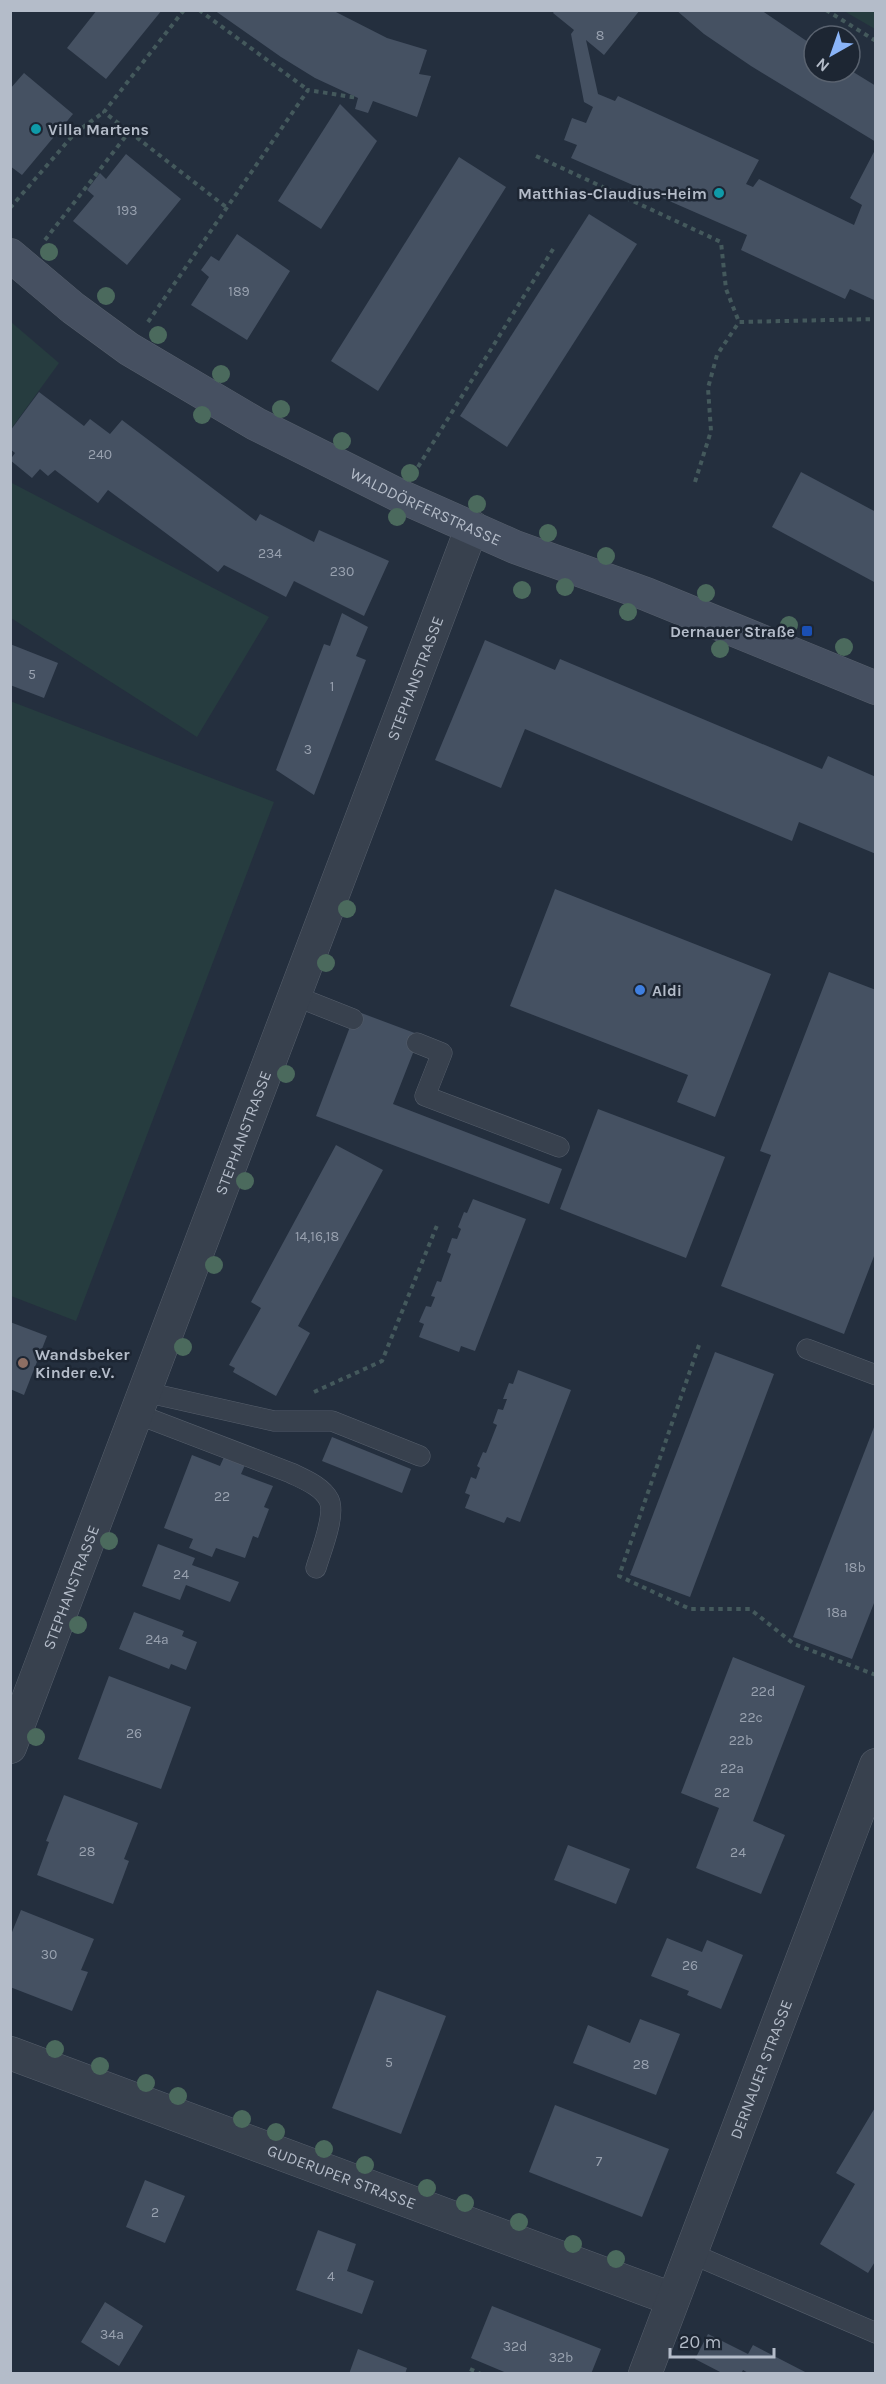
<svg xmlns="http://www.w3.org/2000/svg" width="886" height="2384" font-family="Karla,sans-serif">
<rect width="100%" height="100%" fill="#242f3e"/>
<!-- green -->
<g fill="#263c3f">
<polygon points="844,11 875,11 875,29"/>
<polygon points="11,322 59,363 11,429"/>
<polygon points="10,482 269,617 197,737 11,618"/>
<polygon points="10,701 274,802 76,1321 11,1296"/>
</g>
<!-- building -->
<g fill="#455162">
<polygon points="97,10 162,10 106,79 67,48"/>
<polygon points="214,10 332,10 387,38 427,50 419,74 431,76 417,117 373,101 368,113 355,109 358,98 315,78 281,57"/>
<polygon points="555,10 640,10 604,55 586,40 598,94 615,101 618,96 759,160 746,184 753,187 759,179 854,225 862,205 850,198 876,148 874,300 850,289 845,299 741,250 747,235 571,158 577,145 564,140 572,118 586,123 593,107 584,102 571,34 574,30 553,13"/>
<polygon points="676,10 761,10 814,46 814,72 850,72 850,54 857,59 850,70 876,86 876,142 751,66 704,34"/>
<polygon points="24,73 73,114 22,175 10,166 10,89"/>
<polygon points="340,104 377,141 321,229 278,201"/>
<polygon points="126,154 181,199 127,265 73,221 94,196 87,190 100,173 106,179"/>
<polygon points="459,157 506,187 378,391 331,361"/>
<polygon points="589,214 637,244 507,447 460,416"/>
<polygon points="237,234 290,271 247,340 191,305 209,277 201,270 211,256 219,261"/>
<polygon points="39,392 84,426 90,419 110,434 122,420 256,521 260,514 314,542 319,530 389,561 364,616 294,581 286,597 224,565 218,572 108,490 98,503 55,470 48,476 40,469 32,478 10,460 15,453 10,449 10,431"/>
<polygon points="801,472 876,512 876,583 772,527"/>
<polygon points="342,613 368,627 356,656 366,660 314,795 276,770 324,644 330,646"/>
<polygon points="485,640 555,670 560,659 822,769 828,756 876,777 876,854 799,822 792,841 525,729 501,788 435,760"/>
<polygon points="10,644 58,663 44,698 10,685"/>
<polygon points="555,889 771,974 715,1117 677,1102 688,1075 510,1006"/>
<polygon points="829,972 876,990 876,1251 844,1334 721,1286 771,1155 760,1151"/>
<polygon points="356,1011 420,1035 393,1104 562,1169 549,1204 316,1116"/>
<polygon points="598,1109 725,1157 686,1258 560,1209"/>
<polygon points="336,1145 383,1170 298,1326 310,1333 276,1396 233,1372 235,1368 229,1365 261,1308 251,1302"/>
<polygon points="473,1199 526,1219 475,1351 461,1346 459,1352 419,1337 424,1324 419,1322 426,1306 431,1307 435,1297 431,1296 437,1281 441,1282 451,1254 447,1252 452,1238 457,1239 461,1229 458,1227 464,1212 467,1213"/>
<polygon points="10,1322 47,1336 24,1395 10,1389"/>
<polygon points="715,1352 774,1374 690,1597 630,1575"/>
<polygon points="518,1370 571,1390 520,1522 507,1517 504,1523 465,1508 470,1495 465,1493 471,1477 476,1479 480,1468 477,1466 483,1452 486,1453 497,1425 493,1423 498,1409 503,1410 507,1399 503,1399 509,1383 513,1384"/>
<polygon points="876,1422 876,1598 852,1659 793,1637"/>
<polygon points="332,1437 411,1469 402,1493 322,1461"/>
<polygon points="192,1455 220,1466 224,1457 245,1465 241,1474 273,1486 264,1507 269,1509 258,1538 253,1536 245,1558 216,1548 212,1557 189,1548 193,1539 164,1528"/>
<polygon points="158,1544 195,1558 192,1565 239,1582 230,1602 186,1585 180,1600 142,1586"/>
<polygon points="134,1612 184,1631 182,1636 197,1642 186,1670 171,1664 169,1669 119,1649"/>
<polygon points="733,1657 805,1686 753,1821 785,1835 761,1894 696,1868 719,1808 681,1793"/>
<polygon points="109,1676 191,1707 161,1789 78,1759"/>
<polygon points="64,1795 138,1823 124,1859 129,1861 113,1904 37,1875 49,1842 46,1841"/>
<polygon points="568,1845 630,1869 616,1904 554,1880"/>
<polygon points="21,1910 94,1939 81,1970 88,1972 72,2011 10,1987 10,1937"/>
<polygon points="667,1938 702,1952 707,1940 743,1955 721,2009 687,1995 689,1991 651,1976"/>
<polygon points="377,1990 446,2016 401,2134 332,2108"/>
<polygon points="640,2019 680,2034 656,2095 573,2063 588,2025 630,2043"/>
<polygon points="555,2105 669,2149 642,2217 529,2172"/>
<polygon points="876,2106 876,2260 868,2273 820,2244 855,2184 836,2173"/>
<polygon points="145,2180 185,2196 165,2243 126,2227"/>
<polygon points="318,2230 356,2244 347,2271 374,2281 362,2314 296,2290"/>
<polygon points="105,2302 143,2326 119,2366 81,2342"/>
<polygon points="492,2306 601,2349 591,2374 509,2374 471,2358"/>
<polygon points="708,2334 748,2354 753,2345 809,2374 750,2374 743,2370 741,2374 724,2374 695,2359"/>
<polygon points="358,2349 407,2368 405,2374 349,2374"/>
</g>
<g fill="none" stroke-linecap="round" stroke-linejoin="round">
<!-- lane casing -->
<g stroke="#565f6c" stroke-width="21">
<g id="lane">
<polyline points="295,996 353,1019"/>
<polyline points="417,1043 442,1053 425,1096 559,1147"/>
<polyline points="807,1349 876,1375"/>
<polyline points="145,1392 274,1421 332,1421 420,1456"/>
<path d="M137 1414 291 1473C303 1479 322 1486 329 1500 336 1515 321 1551 316 1568"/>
<polyline points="690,2253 876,2333"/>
</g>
</g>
<!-- street casing -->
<g stroke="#565f6c" stroke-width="34">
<g id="street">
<path id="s1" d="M10 1747 472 527"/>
<path id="s2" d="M10 2053 672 2299"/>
<path id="s3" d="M645 2374 876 1765"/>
</g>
</g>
<!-- secondary casing -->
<g stroke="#565f6c" stroke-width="34">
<g id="secondary">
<path id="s4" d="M10 255 73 308 129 349 256 424 400 496 515 547 646 594 876 688"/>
</g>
</g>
<!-- path -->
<g stroke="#44595c" stroke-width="4" stroke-dasharray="4.5 4.5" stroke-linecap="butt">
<polyline points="184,10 104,112 226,207"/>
<polyline points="199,10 308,90"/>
<polyline points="826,10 876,41"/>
<polyline points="536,156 721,242 726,289 739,322"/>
<polyline points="10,208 75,133 104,112"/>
<polyline points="45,240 129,132"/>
<polyline points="148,322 308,90 358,98"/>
<polyline points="418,467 555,246"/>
<polyline points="695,482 711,431 708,388 717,355 739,322 876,319"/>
<polyline points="699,1345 619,1576 690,1609 750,1609 794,1644 876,1675"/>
<polyline points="314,1392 382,1361 438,1223"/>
<polyline points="470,2369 481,2374"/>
</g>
<!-- lane -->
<use href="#lane" stroke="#38414e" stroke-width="20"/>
<!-- street -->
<use href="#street" stroke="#38414e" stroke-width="33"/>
<!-- secondary -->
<use href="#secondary" stroke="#465061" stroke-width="33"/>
</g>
<!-- trees -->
<g fill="#4b6a5d">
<circle cx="49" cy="252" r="9"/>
<circle cx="106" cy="296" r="9"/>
<circle cx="158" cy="335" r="9"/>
<circle cx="221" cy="374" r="9"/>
<circle cx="281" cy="409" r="9"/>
<circle cx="202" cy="415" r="9"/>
<circle cx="342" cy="441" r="9"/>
<circle cx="410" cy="473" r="9"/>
<circle cx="477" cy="504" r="9"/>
<circle cx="397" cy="517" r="9"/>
<circle cx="548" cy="533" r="9"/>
<circle cx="606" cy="556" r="9"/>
<circle cx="565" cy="587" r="9"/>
<circle cx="522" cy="590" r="9"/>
<circle cx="706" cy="593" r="9"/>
<circle cx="628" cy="612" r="9"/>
<circle cx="789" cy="625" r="9"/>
<circle cx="844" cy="647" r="9"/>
<circle cx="720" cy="649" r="9"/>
<circle cx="347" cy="909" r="9"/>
<circle cx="326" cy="963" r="9"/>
<circle cx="286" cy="1074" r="9"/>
<circle cx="245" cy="1181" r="9"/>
<circle cx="214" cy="1265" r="9"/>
<circle cx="183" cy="1347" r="9"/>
<circle cx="109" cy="1541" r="9"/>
<circle cx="78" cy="1625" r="9"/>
<circle cx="36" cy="1737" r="9"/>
<circle cx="55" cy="2049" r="9"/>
<circle cx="100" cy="2066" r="9"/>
<circle cx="146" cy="2083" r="9"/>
<circle cx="178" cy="2096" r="9"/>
<circle cx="242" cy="2119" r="9"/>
<circle cx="276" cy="2132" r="9"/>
<circle cx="324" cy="2149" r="9"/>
<circle cx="365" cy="2165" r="9"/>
<circle cx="427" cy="2188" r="9"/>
<circle cx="465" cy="2203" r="9"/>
<circle cx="519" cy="2222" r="9"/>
<circle cx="573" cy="2244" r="9"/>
<circle cx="616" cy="2259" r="9"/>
</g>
<!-- markers -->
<g fill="#0f9aa8" stroke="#1d2633" stroke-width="2">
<circle cx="36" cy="129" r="6"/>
<circle cx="719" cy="193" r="6"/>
</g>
<rect fill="#1a4fb4" stroke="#1d2633" stroke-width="2" x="801" y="625" width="12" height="12" rx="3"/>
<circle fill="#3f7fe0" stroke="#1d2633" stroke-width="2" cx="640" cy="990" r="6"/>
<circle fill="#8d6e63" stroke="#1d2633" stroke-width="2" cx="23" cy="1363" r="6"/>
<g text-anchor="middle" stroke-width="5" stroke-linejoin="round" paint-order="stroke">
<!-- number labels -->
<g font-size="14" fill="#98a1af">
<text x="600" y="40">8</text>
<text x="127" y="215">193</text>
<text x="239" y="296">189</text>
<text x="100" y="459">240</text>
<text x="270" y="558">234</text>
<text x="342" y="576">230</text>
<text x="32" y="679">5</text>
<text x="332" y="691">1</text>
<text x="308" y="754">3</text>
<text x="317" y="1241">14,16,18</text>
<text x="222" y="1501">22</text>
<text x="855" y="1572">18b</text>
<text x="181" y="1579">24</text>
<text x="837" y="1617">18a</text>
<text x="157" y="1644">24a</text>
<text x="763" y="1696">22d</text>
<text x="751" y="1722">22c</text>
<text x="134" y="1738">26</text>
<text x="741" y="1745">22b</text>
<text x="732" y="1773">22a</text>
<text x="722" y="1797">22</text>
<text x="87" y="1856">28</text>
<text x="738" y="1857">24</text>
<text x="49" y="1959">30</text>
<text x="690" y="1970">26</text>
<text x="389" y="2067">5</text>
<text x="641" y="2069">28</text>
<text x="599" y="2166">7</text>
<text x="155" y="2217">2</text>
<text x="331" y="2281">4</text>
<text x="112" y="2339">34a</text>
<text x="515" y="2351">32d</text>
<text x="561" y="2362">32b</text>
</g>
<!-- poi labels -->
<g font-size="16" font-weight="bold" fill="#b4bcc9" stroke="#1d2633" text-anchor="start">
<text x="48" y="135">Villa Martens</text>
<text x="707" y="199" text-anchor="end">Matthias-Claudius-Heim</text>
<text x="795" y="637" text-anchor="end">Dernauer Straße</text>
<text x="652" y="996">Aldi</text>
<text x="35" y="1360">Wandsbeker<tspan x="35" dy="18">Kinder e.V.</tspan></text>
</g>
<!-- street labels -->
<g font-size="16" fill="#b4bcc9" stroke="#1d2633">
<text dy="6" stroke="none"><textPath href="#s4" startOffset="488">WALDDÖRFERSTRASSE</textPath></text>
<text dy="6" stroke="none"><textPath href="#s1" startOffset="1143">STEPHANSTRASSE</textPath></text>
<text dy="6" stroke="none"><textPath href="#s1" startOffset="657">STEPHANSTRASSE</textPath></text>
<text dy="6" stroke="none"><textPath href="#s1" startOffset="171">STEPHANSTRASSE</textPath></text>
<text dy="6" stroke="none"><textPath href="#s3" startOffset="326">DERNAUER STRASSE</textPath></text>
<text dy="6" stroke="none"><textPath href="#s2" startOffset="354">GUDERUPER STRASSE</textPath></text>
</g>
</g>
<!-- border -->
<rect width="886" height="2384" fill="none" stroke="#b4bcc9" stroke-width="24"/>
<!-- north arrow -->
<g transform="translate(832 54) rotate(220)"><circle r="28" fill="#1d2633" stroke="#59626f" stroke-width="1.5"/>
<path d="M0-4.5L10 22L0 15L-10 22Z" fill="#8ab4f8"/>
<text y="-9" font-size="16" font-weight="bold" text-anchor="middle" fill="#b4bcc9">N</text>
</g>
<!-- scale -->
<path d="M670 2348v9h104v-9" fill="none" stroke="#b4bcc9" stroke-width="3"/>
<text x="679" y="2348" font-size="18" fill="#b4bcc9" stroke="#1d2633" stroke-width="4.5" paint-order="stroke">20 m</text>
</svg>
